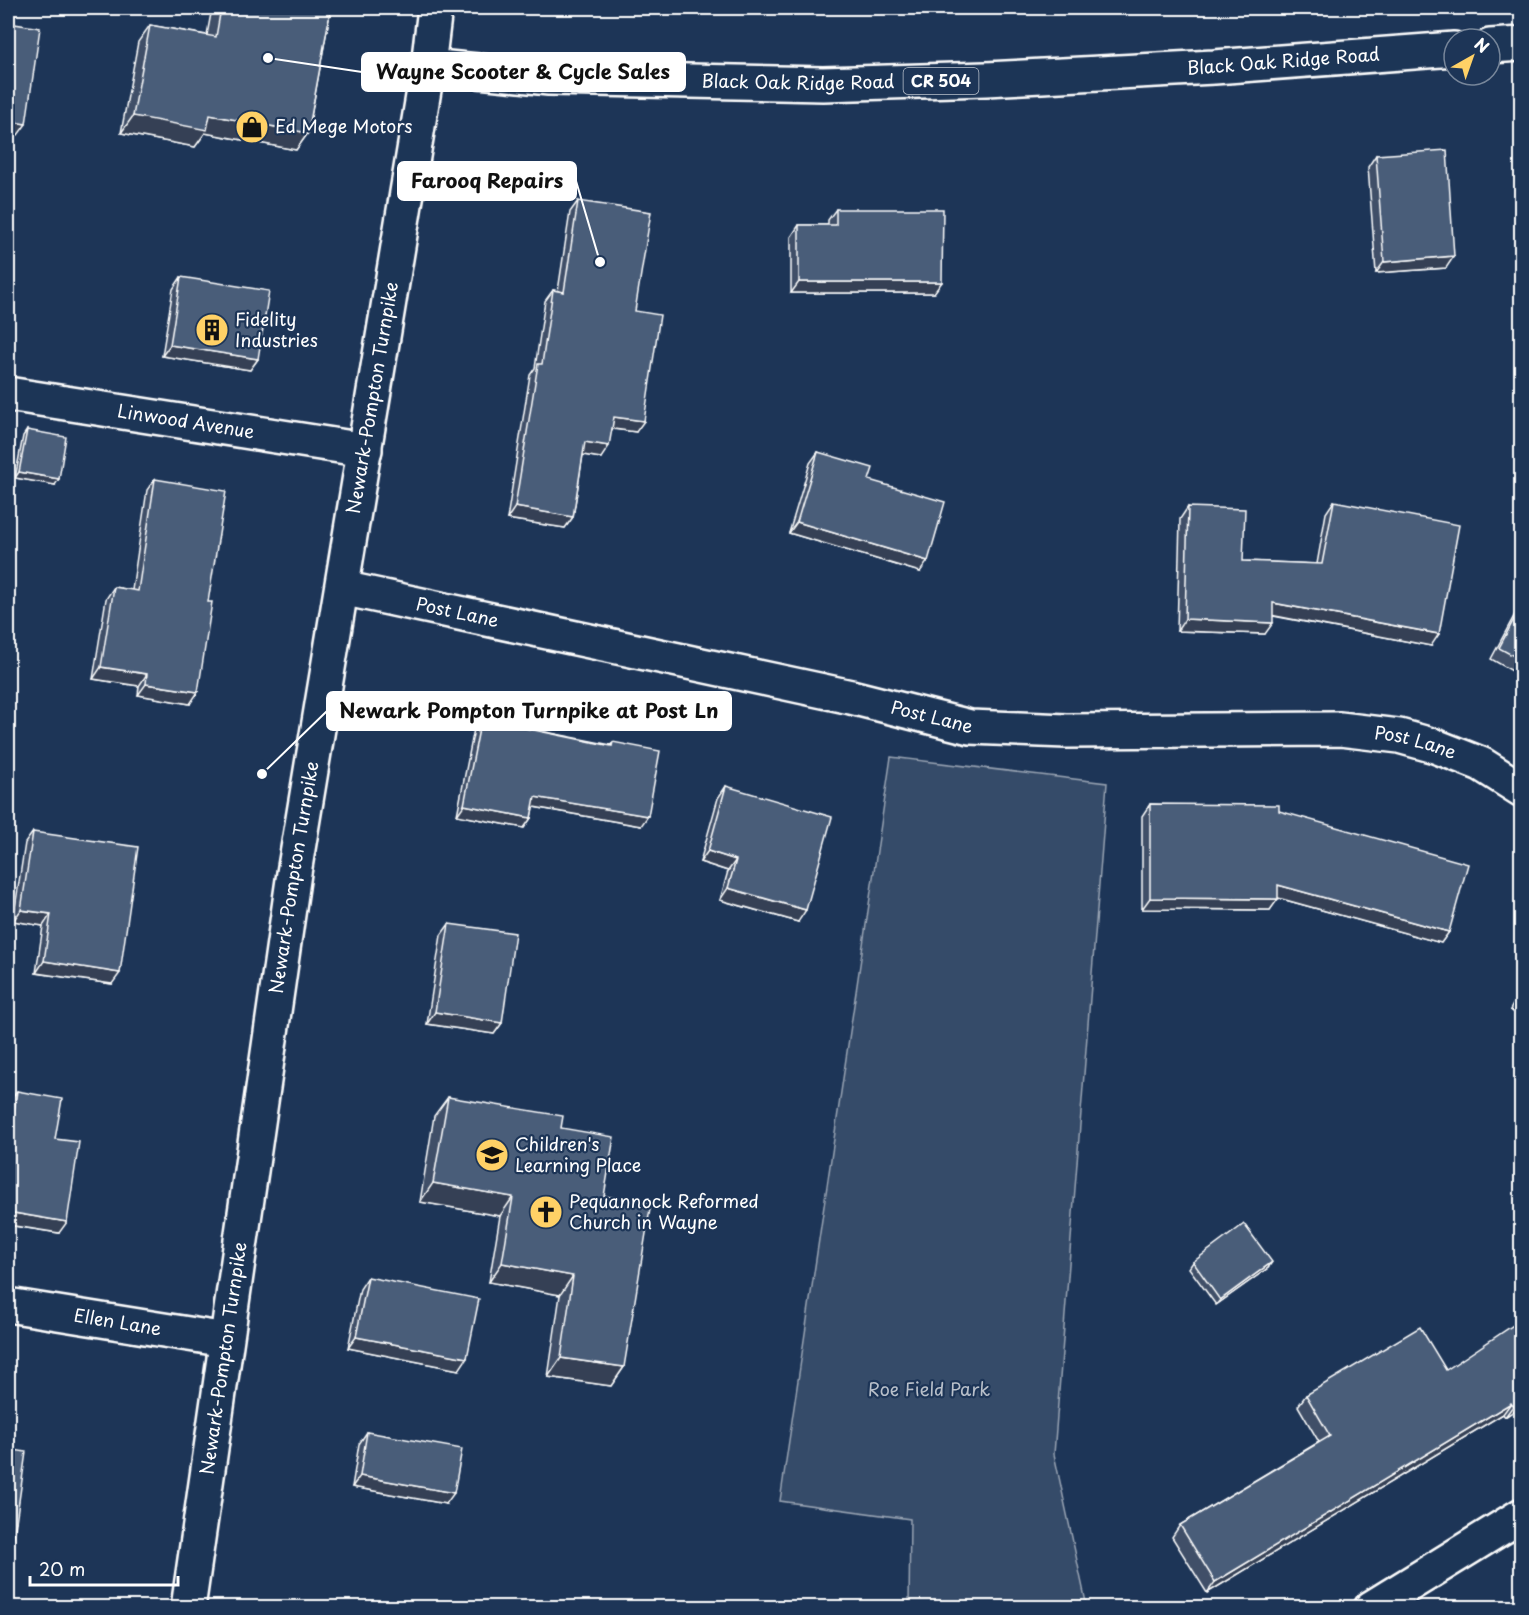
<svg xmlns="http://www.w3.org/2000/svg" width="1529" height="1615" font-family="'Playpen Sans',sans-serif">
<rect width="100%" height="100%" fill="#1d3557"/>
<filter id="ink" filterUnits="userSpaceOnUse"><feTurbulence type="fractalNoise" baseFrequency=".0167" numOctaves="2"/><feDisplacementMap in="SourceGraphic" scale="12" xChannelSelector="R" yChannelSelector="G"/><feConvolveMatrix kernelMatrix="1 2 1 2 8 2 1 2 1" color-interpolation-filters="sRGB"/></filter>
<g filter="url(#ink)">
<!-- green -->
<polygon fill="#364b69" stroke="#9aa5b4" stroke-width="1.5" points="891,757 1107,783 1054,1454 1087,1607 909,1607 910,1519 780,1501"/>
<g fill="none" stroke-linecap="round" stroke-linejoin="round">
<!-- minor casing -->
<g stroke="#fff" stroke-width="38">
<g id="minor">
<path id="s1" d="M8 394 365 450"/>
<path id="s2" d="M342 588 851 697 970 727 1066 731 1340 729 1399 736 1435 746 1481 764 1522 790"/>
<path id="s3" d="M8 1305 226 1340"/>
<polyline points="1371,1608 1522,1515"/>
</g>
</g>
<!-- secondary casing -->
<g stroke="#fff" stroke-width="38">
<g id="secondary">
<path id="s4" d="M188 1608 294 873 428 66"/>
</g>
</g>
<!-- primary casing -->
<g stroke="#fff" stroke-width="38">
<g id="primary">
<path id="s5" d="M435 8 428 66 549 78 823 84 986 79 1214 67 1454 49"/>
<polyline points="1490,46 1522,44"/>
</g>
</g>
<!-- minor -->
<use href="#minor" stroke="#1d3557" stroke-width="33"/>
<!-- secondary -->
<use href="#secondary" stroke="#1d3557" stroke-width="33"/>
<!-- primary -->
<use href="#primary" stroke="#1d3557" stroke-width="33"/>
</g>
<!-- wall -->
<g fill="#405068" stroke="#fff" stroke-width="1.5">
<polygon points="212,8 331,8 308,133 296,150 205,133 195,147 121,133 138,42 150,25 207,35"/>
<polygon points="1376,155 1446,268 1376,273 1368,167"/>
<polygon points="578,201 635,311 636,432 612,429 601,458 583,455 573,517 565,528 507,519 530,375 535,368 545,301 553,290 558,291 570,212"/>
<polygon points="836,209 934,293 791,293 791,237 799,225 828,225 828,220"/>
<polygon points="181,277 258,359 250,370 162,356 173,289"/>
<polygon points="27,430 55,485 15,478 23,436"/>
<polygon points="818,452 869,480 920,572 789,533 810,463"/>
<polygon points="155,479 190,704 138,695 139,686 93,679 106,599 114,587 132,590 147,490"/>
<polygon points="1334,501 1431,646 1273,616 1265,634 1177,631 1180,519 1188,507 1243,561 1317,564 1326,513"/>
<polygon points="1521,603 1521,676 1491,659"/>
<polygon points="481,719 611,745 613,742 641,826 533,807 531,818 524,828 457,815 474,729"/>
<polygon points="726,786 798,922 720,900 728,871 700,862 718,798"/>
<polygon points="1150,804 1279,811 1449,932 1441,943 1278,898 1270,910 1142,909 1142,816"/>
<polygon points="33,832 112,984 36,973 43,926 13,921 25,843"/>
<polygon points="449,924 502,1023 494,1034 427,1024 441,935"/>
<polygon points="1521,990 1521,1017 1510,1010"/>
<polygon points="17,1091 55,1139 59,1233 8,1225 8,1114 9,1103"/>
<polygon points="448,1097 561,1128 604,1196 624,1367 611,1386 548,1377 560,1295 489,1282 500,1216 420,1202 434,1116"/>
<polygon points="1193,1262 1268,1268 1216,1305 1189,1268"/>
<polygon points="368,1277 459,1370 348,1348 360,1289"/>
<polygon points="1446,1370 1521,1406 1505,1417 1503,1414 1207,1593 1172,1537 1180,1525 1319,1442 1298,1406 1306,1395"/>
<polygon points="367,1432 446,1504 352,1487 359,1444"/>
</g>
<!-- shaded-wall -->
<g fill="#344155" stroke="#fff" stroke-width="1.5">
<polygon points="210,115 308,133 296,150 205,133 195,147 121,133 133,116"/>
<polygon points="8,121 26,124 18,135 8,133"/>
<polygon points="1454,256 1446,268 1376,273 1384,262"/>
<polygon points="799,282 942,282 934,293 791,293"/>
<polygon points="170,345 258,359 250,370 162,356"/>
<polygon points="614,417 644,421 636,432 606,428"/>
<polygon points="585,442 609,446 601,458 577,454"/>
<polygon points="19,472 59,479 55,485 15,478"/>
<polygon points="515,507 573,517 565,528 507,519"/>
<polygon points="797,522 928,561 920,572 789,533"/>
<polygon points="1273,603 1439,634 1431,646 1265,614"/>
<polygon points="1185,619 1273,623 1265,634 1177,631"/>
<polygon points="101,667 147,674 139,686 93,679"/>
<polygon points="146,684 198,692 190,704 138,695"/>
<polygon points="535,797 648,816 641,826 528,806"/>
<polygon points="464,805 531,818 524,828 457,815"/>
<polygon points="708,851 736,860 728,871 700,862"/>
<polygon points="1278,885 1449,932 1441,943 1271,896"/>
<polygon points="728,888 806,910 798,922 720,900"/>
<polygon points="1150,898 1278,899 1270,910 1142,909"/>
<polygon points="21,910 51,914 43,926 13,921"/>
<polygon points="44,961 120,973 112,984 36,973"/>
<polygon points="435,1012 502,1023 494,1034 427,1024"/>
<polygon points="433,1183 513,1197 500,1216 420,1202"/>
<polygon points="8,1212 67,1222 59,1233 8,1225"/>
<polygon points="1272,1262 1268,1268 1216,1305 1220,1300"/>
<polygon points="502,1263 573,1276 560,1295 489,1282"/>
<polygon points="356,1337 467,1358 459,1370 348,1348"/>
<polygon points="561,1358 624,1367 611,1386 548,1377"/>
<polygon points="1521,1400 1521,1406 1505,1417 1513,1406"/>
<polygon points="1511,1403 1503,1414 1207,1593 1215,1582"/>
<polygon points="360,1476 454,1493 446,1504 352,1487"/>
</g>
<!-- building -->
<g fill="#4a5d79" stroke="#fff" stroke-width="1.5">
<polygon points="221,8 331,8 308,133 210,115 207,130 133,116 150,25 216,37"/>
<polygon points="8,23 40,28 26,124 8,121"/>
<polygon points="1447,150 1454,256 1384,262 1376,155"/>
<polygon points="578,201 651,212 635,311 660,315 644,421 614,417 609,446 585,442 573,517 515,507 538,364 542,364 553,290 564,292"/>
<polygon points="836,209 943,209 942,282 799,282 799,225 836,225"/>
<polygon points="181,277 269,291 258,359 170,345"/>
<polygon points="27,430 66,437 59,479 19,472"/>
<polygon points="818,452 873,468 869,480 945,502 928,561 797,522"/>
<polygon points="155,479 226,491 208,602 212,602 198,692 146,684 147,674 101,667 114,587 138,591"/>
<polygon points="1334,501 1459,525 1439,634 1273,603 1273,623 1185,619 1188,507 1245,509 1243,561 1322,564"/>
<polygon points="1521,606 1521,660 1499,648"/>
<polygon points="481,719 612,746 613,742 660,751 648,816 535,797 531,818 464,805"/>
<polygon points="726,786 832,817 806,910 728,888 736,860 708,851"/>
<polygon points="1150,804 1279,805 1279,811 1468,864 1449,932 1278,885 1278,899 1150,898"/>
<polygon points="33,832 138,847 120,973 44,961 51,914 21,910"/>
<polygon points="449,924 515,933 502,1023 435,1012"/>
<polygon points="1521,993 1521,1001 1518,999"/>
<polygon points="17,1091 62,1099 55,1139 79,1142 67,1222 8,1212 8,1155"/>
<polygon points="448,1097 563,1116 561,1128 614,1137 604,1196 651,1203 624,1367 561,1358 573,1276 502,1263 513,1197 433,1183"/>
<polygon points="1244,1224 1272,1262 1220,1300 1193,1262"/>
<polygon points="368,1277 479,1299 467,1358 356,1337"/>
<polygon points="1521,1320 1521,1400 1513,1406 1511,1403 1215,1582 1180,1525 1330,1436 1306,1395 1420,1327 1446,1370"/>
<polygon points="367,1432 462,1449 454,1493 360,1476"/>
<polygon points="8,1449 26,1452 8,1578"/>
</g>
</g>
<!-- icons -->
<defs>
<g id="shop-disc" transform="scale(1.725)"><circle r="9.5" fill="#ffd166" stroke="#1d3557"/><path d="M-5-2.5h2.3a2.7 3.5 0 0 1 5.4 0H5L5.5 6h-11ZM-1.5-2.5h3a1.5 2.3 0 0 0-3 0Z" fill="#111"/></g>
<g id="building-disc" transform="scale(1.725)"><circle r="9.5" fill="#ffd166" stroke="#1d3557"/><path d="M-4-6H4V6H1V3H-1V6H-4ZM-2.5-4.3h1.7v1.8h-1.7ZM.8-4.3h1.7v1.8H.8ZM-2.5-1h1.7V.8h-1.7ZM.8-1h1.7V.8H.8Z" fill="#111"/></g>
<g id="school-disc" transform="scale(1.725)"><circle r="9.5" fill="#ffd166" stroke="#1d3557"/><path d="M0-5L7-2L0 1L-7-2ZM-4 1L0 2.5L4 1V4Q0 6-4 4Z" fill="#111"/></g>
<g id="church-disc" transform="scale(1.725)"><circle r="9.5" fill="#ffd166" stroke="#1d3557"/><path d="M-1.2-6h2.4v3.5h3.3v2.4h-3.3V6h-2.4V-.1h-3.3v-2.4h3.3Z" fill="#111"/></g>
</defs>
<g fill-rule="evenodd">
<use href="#shop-disc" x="252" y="127"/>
<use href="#building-disc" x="212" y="330"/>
<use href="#school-disc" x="492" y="1155"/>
<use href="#church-disc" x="546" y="1212"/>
</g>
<g text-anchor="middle" stroke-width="4.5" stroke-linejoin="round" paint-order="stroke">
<!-- shield labels -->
<rect fill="#1d3557" stroke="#bbc2cd" stroke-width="1.5" x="903.5" y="68" width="75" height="26" rx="4.5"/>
<g font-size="16" font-weight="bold" fill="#fff">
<text x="941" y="87">CR 504</text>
</g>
<!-- street labels -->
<g font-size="18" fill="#fff" stroke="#1d3557">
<text dy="6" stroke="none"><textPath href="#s5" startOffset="915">Black Oak Ridge Road</textPath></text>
<text dy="6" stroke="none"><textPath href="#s5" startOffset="429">Black Oak Ridge Road</textPath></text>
<text dy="6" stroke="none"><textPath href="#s4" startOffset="1224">Newark-Pompton Turnpike</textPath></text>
<text dy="6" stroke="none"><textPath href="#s1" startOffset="180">Linwood Avenue</textPath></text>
<text dy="6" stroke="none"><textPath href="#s2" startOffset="118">Post Lane</textPath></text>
<text dy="6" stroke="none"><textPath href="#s2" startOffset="604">Post Lane</textPath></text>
<text dy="6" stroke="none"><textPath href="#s2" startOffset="1090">Post Lane</textPath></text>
<text dy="6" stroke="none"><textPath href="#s4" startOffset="738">Newark-Pompton Turnpike</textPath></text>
<text dy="6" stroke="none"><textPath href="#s3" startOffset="111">Ellen Lane</textPath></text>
<text dy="6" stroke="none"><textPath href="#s4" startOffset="252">Newark-Pompton Turnpike</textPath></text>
</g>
<!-- poi labels -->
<g font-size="18" fill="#fff" stroke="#1d3557" text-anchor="start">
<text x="275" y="133">Ed Mege Motors</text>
<text x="235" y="326">Fidelity<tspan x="235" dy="21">Industries</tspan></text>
<text x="515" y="1151">Children's<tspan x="515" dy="21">Learning Place</tspan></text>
<text x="569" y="1208">Pequannock Reformed<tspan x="569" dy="21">Church in Wayne</tspan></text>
</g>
<!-- park labels -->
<g font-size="18" fill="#b9c0ca" stroke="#1d3557">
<text x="929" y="1396">Roe Field Park</text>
</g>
</g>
<!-- callouts -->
<path fill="none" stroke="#fff" stroke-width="2" d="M268 58L362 72M600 262L576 181M262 774L327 711"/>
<g fill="#fff" stroke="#1d3557" stroke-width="2">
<circle cx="268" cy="58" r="6"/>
<circle cx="600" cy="262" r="6"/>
<circle cx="262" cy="774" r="6"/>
</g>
<g fill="#fff" stroke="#fff" stroke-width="2">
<rect x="362" y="53" width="323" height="38" rx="6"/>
<rect x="398" y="162" width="178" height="38" rx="6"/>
<rect x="327" y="692" width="404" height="38" rx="6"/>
</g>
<g font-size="20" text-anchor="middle" font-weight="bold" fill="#111">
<text x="523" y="79">Wayne Scooter &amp; Cycle Sales</text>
<text x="487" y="188">Farooq Repairs</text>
<text x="529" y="718">Newark Pompton Turnpike at Post Ln</text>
</g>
<!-- margin -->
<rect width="1529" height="1615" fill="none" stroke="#1d3557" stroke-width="30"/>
<rect x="15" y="15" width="1499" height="1585" fill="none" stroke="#fff" stroke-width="2" filter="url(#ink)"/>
<!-- north arrow -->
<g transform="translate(1472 57) rotate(40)"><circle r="28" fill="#1d3557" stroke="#77869a" stroke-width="1.5"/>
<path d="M0-4.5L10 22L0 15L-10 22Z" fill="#ffd166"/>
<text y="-9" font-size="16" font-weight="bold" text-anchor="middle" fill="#ffffff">N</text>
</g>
<!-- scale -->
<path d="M30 1576v9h148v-9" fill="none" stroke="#ffffff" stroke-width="3"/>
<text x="39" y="1576" font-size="18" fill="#ffffff" stroke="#1d3557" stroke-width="4.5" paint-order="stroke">20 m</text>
</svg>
